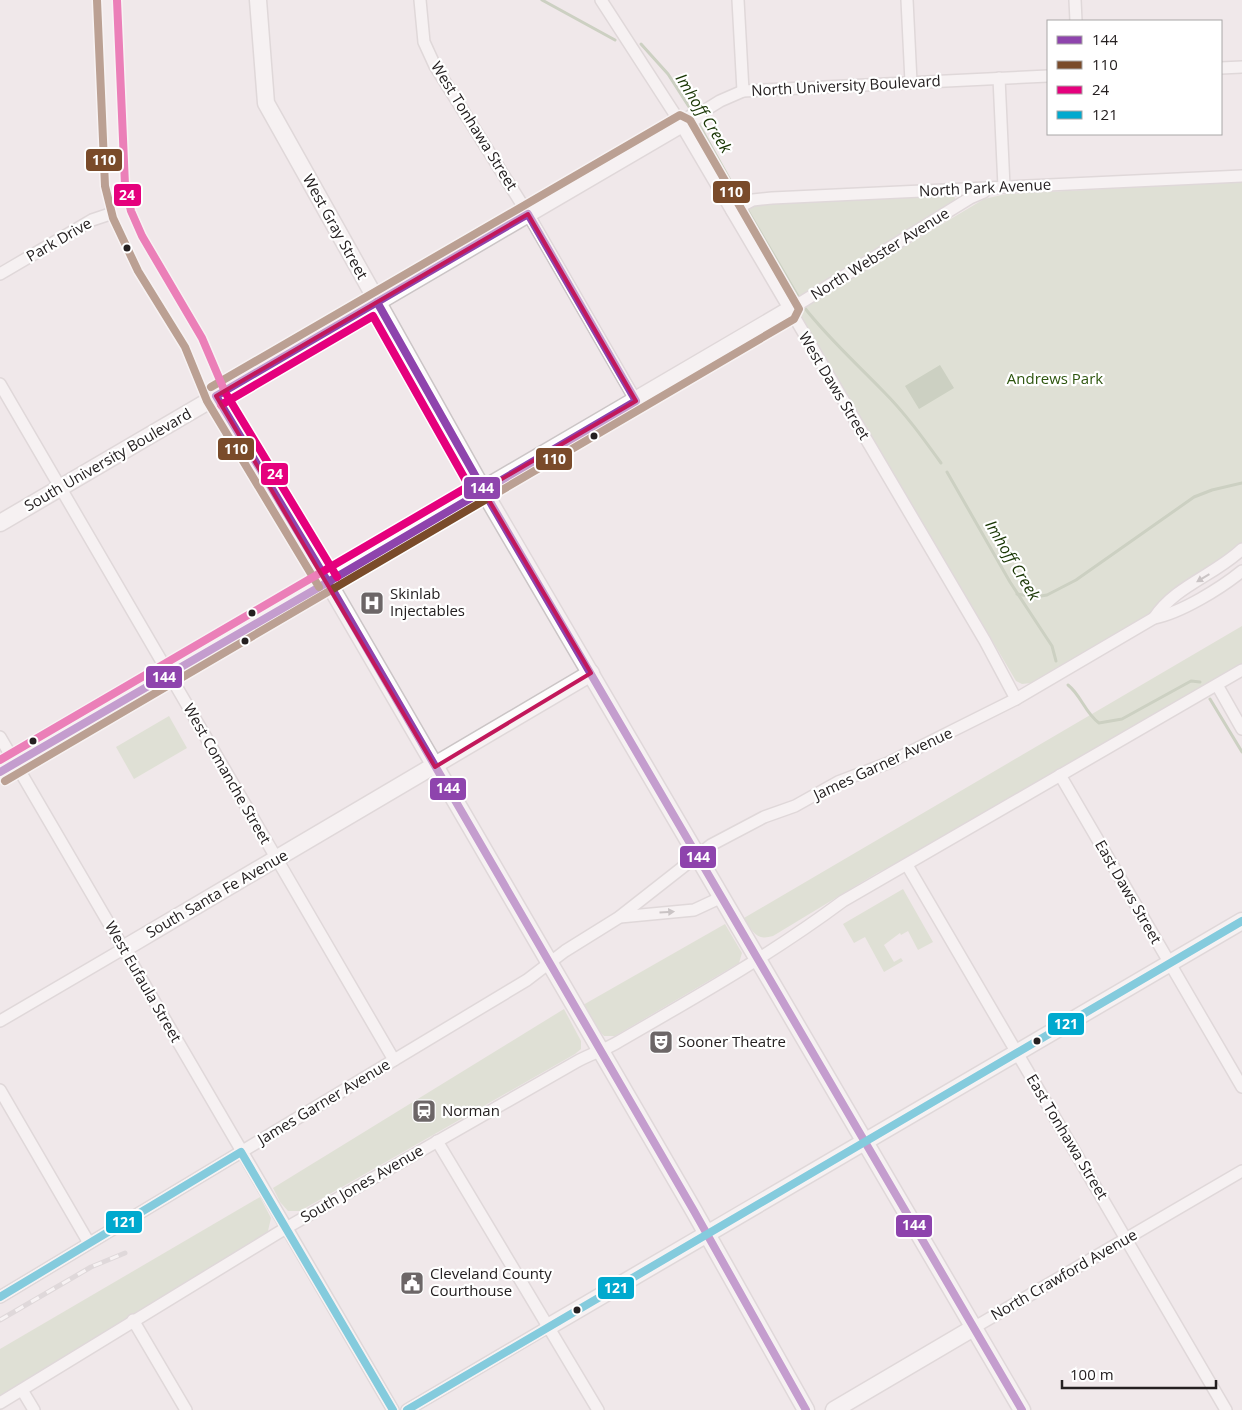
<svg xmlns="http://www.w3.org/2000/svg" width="1242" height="1410" font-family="'Open Sans',sans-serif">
<rect width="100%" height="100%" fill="#f0e8ea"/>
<!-- green -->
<g fill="#cad8bd">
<polygon points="1242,182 1242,543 1236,550 1151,613 1031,683 1022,684 1016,681 799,313 802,308 984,199 1006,194"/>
<polygon points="953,195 957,201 792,302 741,214 758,204"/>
<path d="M1242 626V665L915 854 877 873 773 936C756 941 753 932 744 918Z"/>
<polygon points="169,716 187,748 134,779 116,747"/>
<polygon points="903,889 933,942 918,950 908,931 901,935 900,933 884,945 894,962 901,958 903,961 884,972 865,937 854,943 843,924"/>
<polygon points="725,924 742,953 739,963 615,1036 604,1036 597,1029 583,1005"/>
<polygon points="564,1009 581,1041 581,1049 575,1054 300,1211 288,1211 280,1202 273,1188"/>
<polygon points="260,1197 271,1218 268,1231 263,1235 0,1397 0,1349"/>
</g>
<!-- water -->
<polygon fill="#a0b492" points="940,365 954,388 919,409 905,386"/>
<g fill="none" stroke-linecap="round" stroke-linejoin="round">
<!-- stream -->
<g stroke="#a0b492" stroke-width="3">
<polyline points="542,0 615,40"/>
<polyline points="641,44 668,74 693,113"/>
<polyline points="697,121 740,198"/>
<polyline points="748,211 799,298"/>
<path d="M804 307C827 337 856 363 883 391 905 413 923 438 941 463"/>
<polyline points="947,472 1010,582 1052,646 1056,661"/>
<polyline points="1017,594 1035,597 1047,595 1076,580 1194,497 1212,490 1242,483"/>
<path d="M1068 685C1081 695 1085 713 1099 723L1122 719 1191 681 1200 682"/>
<polyline points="1210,699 1242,752"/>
</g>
<!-- street casing -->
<g stroke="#cbc5c6" stroke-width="14">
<g id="street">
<polyline points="420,0 424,42 435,66 528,214 636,401"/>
<polyline points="601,0 676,116 985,641 1016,699"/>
<polyline points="738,0 743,91"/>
<polyline points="907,0 911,82"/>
<polyline points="1075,0 1076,21"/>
<polyline points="1221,68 1242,67"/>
<polyline points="999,78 1004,187"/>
<polyline points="699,114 720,101 743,91 1048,76"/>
<polyline points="732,211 753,200 772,198 1242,176"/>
<polyline points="0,274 92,220 119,211"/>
<polyline points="789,310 970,198 984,192"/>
<polyline points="0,384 394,1060"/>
<path d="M1154 618C1175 586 1215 575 1242 549"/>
<polyline points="1217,685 1242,729"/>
<polyline points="0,737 393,1410"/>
<polyline points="1060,775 1242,1087"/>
<polyline points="907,865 1226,1410"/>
<polyline points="620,917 694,910 722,897"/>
<polyline points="0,1021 123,949"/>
<polyline points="0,1090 89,1243"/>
<polyline points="437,1141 598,1410"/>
<path d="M0 1297 527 980 565 951 618 918 711 845 764 817 795 806 838 782 888 763 1016 699 1154 618C1181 613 1221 588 1242 571"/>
<polyline points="133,1320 186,1410"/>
<polyline points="975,1327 1242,1171"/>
<polyline points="22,1390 34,1410"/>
<path d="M0 1403 286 1228 576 1062C590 1054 605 1050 618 1042 694 998 772 954 843 901L1242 670"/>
<polyline points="407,1410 548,1327"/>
</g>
</g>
<!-- secondary casing -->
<g stroke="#cbc5c6" stroke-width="19">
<g id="secondary">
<polyline points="258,0 266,103 483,490 1022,1410"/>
<polyline points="216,396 328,582 694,1211 806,1410"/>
<polyline points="0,523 699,114"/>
<polyline points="0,772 789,310"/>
<polyline points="123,949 591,673"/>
<polyline points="548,1327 1242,921"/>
<polyline points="834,1410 975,1327"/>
</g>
</g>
<!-- primary casing -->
<g stroke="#cac6c7" stroke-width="20">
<path id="primary" d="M107 0 115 186C127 263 196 321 216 396"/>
</g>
<!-- street -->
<use href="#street" stroke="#fdfcfc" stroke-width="11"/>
<!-- secondary -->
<use href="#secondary" stroke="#fdfcfc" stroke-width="16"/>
<!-- primary -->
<use href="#primary" stroke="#f7f0f2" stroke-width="18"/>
<!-- rail casing -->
<g stroke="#c9c6c7" stroke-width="5">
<polyline id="rail" points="0,1320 91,1267 125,1253"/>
</g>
<!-- rail -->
<use href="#rail" stroke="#fff" stroke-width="3" stroke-dasharray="9" stroke-linecap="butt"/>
<!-- bus-1 casing -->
<g stroke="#fff" stroke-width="11">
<g id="bus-1">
<polygon points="528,214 636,401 328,582 216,396"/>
<polyline points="377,302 493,507 1022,1410"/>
<polyline points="328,582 694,1211 806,1410"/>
<polyline points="0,772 328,582"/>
</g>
</g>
<!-- bus-2 casing -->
<g stroke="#fff" stroke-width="11">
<g id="bus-2">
<polyline points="97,0 105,186 113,218 138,271 185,347 207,401 319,587"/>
<polyline points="5,781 794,319 799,309 690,120 680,115 211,387"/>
</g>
</g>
<!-- bus-3 casing -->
<g stroke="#fff" stroke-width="11">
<g id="bus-3">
<polyline points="117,0 125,185 131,211 142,236 202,338 225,392 337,577"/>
<polyline points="0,760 469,486 373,316 221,405"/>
</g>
</g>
<!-- bus-4 casing -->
<g stroke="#fff" stroke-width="11">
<g id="bus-4">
<polyline points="0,1297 241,1152 393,1410"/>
<polyline points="407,1410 1242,921"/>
</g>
</g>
<!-- bus-1 -->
<use href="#bus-1" stroke="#8e44ad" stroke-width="8"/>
<!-- bus-2 -->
<use href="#bus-2" stroke="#7a4b2a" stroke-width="8"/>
<!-- bus-3 -->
<use href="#bus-3" stroke="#e5007d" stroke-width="8"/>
<!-- bus-4 -->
<use href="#bus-4" stroke="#00a9ce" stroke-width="8"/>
</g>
<!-- one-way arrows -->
<defs><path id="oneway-solid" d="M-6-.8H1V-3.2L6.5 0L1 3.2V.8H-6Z" transform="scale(1.25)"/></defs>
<g fill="#9c9999">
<use href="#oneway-solid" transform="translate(1203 578) rotate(149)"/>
<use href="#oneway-solid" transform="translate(667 912) rotate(-4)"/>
</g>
<!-- marked area -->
<path d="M0 0H1242V1410H0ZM528 214 636 401 483 490 591 673 435 767 216 396Z" fill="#f0e8ea" fill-opacity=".55" fill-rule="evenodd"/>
<path fill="none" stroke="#c2185b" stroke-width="4" stroke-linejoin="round" d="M528 214 636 401 483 490 591 673 435 767 216 396Z"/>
<!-- icons -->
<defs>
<g id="hospital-square" transform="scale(1.25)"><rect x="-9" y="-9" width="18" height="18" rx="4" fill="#6c6667" stroke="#fff"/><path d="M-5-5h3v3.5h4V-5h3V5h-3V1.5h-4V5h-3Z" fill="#fff"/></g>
<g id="theatre-square" transform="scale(1.25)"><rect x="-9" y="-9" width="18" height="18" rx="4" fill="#6c6667" stroke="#fff"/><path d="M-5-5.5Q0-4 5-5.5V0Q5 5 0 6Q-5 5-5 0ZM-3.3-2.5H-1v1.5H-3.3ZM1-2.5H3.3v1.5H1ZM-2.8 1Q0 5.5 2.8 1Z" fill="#fff"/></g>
<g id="station-square" transform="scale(1.25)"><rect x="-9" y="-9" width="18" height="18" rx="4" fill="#6c6667" stroke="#fff"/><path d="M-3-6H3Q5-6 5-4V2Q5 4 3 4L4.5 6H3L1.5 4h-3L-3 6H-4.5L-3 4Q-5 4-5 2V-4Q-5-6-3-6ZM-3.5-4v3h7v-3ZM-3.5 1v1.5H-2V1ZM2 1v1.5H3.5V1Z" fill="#fff"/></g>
<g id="civic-square" transform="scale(1.25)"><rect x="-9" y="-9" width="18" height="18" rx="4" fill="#6c6667" stroke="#fff"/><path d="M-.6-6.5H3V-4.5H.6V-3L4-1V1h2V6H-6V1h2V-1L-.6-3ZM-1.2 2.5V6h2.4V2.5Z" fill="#fff"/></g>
</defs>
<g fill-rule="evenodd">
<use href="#hospital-square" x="372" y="603"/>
<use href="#theatre-square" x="661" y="1042"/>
<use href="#station-square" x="424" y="1111"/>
<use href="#civic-square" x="412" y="1283"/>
</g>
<!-- markers -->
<g fill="#252021" stroke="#fff" stroke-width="2">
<circle cx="127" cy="248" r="4.5"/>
<circle cx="594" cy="436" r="4.5"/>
<circle cx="252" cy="613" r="4.5"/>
<circle cx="245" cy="641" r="4.5"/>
<circle cx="33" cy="741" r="4.5"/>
<circle cx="1037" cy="1041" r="4.5"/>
<circle cx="577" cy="1310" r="4.5"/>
</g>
<g text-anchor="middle" stroke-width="4.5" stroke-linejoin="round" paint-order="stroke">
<!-- street labels -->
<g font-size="15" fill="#252021" stroke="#fff">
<text transform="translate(846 86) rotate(-3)" y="5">North University Boulevard</text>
<text transform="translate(474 126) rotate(58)" y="5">West Tonhawa Street</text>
<text transform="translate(985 188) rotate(-3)" y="5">North Park Avenue</text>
<text transform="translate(335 227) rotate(61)" y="5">West Gray Street</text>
<text transform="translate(59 240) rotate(-30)" y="5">Park Drive</text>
<text transform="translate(880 254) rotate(-32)" y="5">North Webster Avenue</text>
<text transform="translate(834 386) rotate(59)" y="5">West Daws Street</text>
<text transform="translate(108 460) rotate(-30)" y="5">South University Boulevard</text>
<text transform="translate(883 764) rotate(-25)" y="5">James Garner Avenue</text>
<text transform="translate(227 774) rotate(60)" y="5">West Comanche Street</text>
<text transform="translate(1128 892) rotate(60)" y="5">East Daws Street</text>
<text transform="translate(217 894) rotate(-30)" y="5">South Santa Fe Avenue</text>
<text transform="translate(143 982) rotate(60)" y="5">West Eufaula Street</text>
<text transform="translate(324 1102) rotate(-31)" y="5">James Garner Avenue</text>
<text transform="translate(1067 1137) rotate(59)" y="5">East Tonhawa Street</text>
<text transform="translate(362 1184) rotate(-30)" y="5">South Jones Avenue</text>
<text transform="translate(1064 1275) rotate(-30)" y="5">North Crawford Avenue</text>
</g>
<!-- park labels -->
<g font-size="15" fill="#2d550e" stroke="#fff">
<text x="1055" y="384">Andrews Park</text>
</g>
<!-- poi labels -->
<g font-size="15" fill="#252021" stroke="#fff" text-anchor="start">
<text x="390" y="599">Skinlab<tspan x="390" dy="17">Injectables</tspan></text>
<text x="678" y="1047">Sooner Theatre</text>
<text x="442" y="1116">Norman</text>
<text x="430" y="1279">Cleveland County<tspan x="430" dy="17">Courthouse</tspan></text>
</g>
<!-- water labels -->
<g font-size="16" font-style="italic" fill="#163400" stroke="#fff">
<text transform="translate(704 113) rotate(58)" y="6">Imhoff Creek</text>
<text transform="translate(1013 560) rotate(59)" y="6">Imhoff Creek</text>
</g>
</g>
<g stroke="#fff" stroke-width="2">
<rect x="85" y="148" width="38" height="24" rx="5" fill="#7a4b2a"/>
<rect x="712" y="180" width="39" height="24" rx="5" fill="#7a4b2a"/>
<rect x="113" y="183" width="29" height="24" rx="5" fill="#e5007d"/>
<rect x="217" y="437" width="38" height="24" rx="5" fill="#7a4b2a"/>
<rect x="535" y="447" width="38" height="24" rx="5" fill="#7a4b2a"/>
<rect x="260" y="462" width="29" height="24" rx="5" fill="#e5007d"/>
<rect x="463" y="476" width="38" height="24" rx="5" fill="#8e44ad"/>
<rect x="145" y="665" width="38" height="24" rx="5" fill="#8e44ad"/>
<rect x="429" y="777" width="38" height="24" rx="5" fill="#8e44ad"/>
<rect x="679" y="845" width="38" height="24" rx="5" fill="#8e44ad"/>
<rect x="1047" y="1012" width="38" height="24" rx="5" fill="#00a9ce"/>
<rect x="105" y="1210" width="38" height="24" rx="5" fill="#00a9ce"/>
<rect x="895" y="1214" width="38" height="24" rx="5" fill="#8e44ad"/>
<rect x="597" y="1276" width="38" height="24" rx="5" fill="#00a9ce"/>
</g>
<g font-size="14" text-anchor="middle" font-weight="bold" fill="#fff">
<text x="104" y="165">110</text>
<text x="731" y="197">110</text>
<text x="127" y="200">24</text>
<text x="236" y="454">110</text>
<text x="554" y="464">110</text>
<text x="275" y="479">24</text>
<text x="482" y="493">144</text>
<text x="164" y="682">144</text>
<text x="448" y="793">144</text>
<text x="698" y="862">144</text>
<text x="1066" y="1029">121</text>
<text x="124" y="1227">121</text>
<text x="914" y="1230">144</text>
<text x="616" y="1293">121</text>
</g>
<!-- legend -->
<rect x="1047" y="20" width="175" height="115" fill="#ffffff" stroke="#a8a6a6"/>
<rect x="1057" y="36" width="25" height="8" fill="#8e44ad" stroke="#a8a6a6"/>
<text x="1092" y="45" font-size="15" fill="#252021">144</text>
<rect x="1057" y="61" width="25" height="8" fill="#7a4b2a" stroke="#a8a6a6"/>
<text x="1092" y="70" font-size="15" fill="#252021">110</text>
<rect x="1057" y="86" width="25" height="8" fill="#e5007d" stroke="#a8a6a6"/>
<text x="1092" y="95" font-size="15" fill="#252021">24</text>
<rect x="1057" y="111" width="25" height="8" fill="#00a9ce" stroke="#a8a6a6"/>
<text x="1092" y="120" font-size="15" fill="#252021">121</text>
<!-- scale -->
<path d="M1062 1380v8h154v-8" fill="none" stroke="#252021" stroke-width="2.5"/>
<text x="1070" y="1380" font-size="15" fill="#252021" stroke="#ffffff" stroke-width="4" paint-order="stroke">100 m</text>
</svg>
